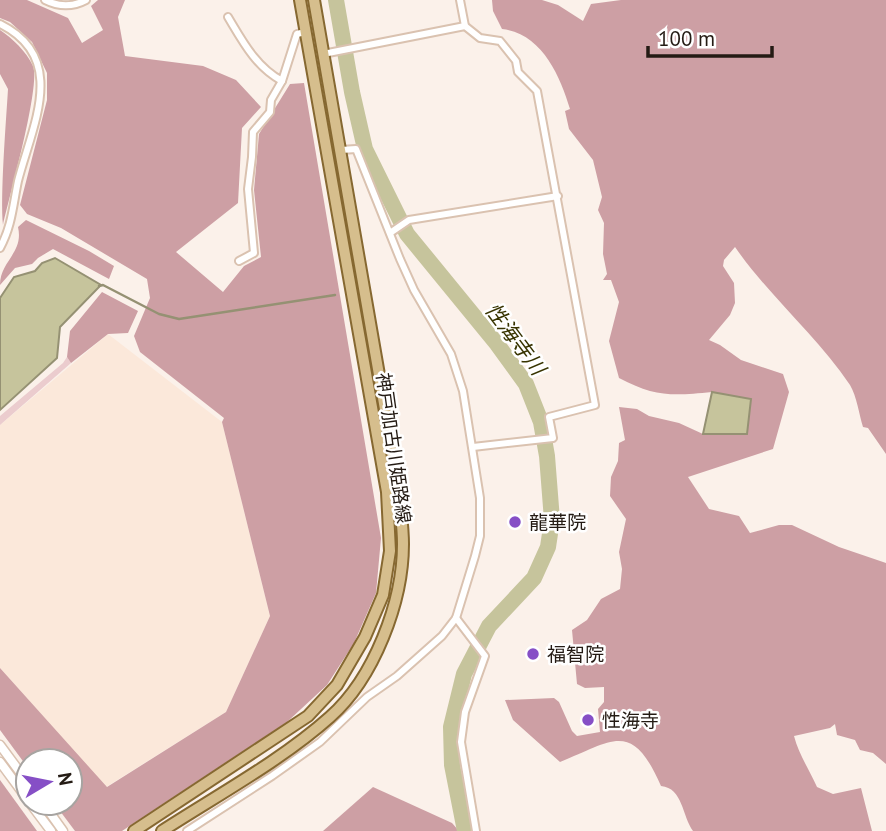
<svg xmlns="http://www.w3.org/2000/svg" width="886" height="831" font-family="'PT Sans','Noto Sans JP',sans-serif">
<rect width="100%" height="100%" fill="#fbf1ea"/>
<!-- built -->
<polygon fill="#fbe8da" points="108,334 222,422 270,616 226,712 106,787 0,668 0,425"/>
<!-- green -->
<polygon fill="#ebccce" points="67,357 71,363 0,425 0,416 63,363"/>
<!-- forest -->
<g fill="#cd9fa4">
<polygon points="0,0 27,0 68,18 82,43 103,30 91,6 98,0 125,0 118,17 125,56 203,66 236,80 261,107 242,128 238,203 176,252 223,292 244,266 261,257 254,190 259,134 290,84 304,83 381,538 376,593 354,643 327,685 287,722 122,831 75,831 54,803 70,803 70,761 28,761 28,768 0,730 0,668 107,787 226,712 270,616 222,422 224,418 140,352 134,336 150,298 147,279 61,228 27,214 20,205 47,100 47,73 32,42 10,22 0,18"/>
<path d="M492 0H542L558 5 583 21 591 4 621 0H886V454L868 428 863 427C859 414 857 397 850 385 817 336 769 296 735 247L724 260 723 266 734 283 735 303 730 315 709 340 720 345 741 360 783 374 789 392 773 449 688 477 709 509 739 516 750 533 779 525H792L839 547 886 563V764L873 753 860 750 855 740 837 735 835 724 830 728 794 736C799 755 809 769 817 787L833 794 861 788 872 831H693C682 816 683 788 661 786 632 720 614 740 560 762L513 720 505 700 554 698 559 702 572 731 577 736 600 732 598 709 604 702V687L585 688 577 684 572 630 587 620 601 599 620 589 622 569 619 552 626 519 610 496 611 477 618 461 619 443 625 440 619 407 637 409 649 416 679 423 703 434H747L712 392C672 396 655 397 619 378L609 341 619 302 611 280H603L607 274 603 254 604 223 598 210 602 197 593 160 569 129 565 111 570 109C560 75 541 33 502 29L493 11Z"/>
<path d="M0 30C13 39 26 51 33 66 41 85 9 198 3 225 0 197 6 122 8 89L0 74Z"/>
<path d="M26 220 89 251 114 266 109 279 53 249 38 258 32 264 15 268 0 285C0 261 24 253 18 227Z"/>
<polygon points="102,292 138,311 128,333 108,334 71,363 67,357 70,331"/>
<polygon points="0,780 37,831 0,831"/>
<polygon points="373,787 452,823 459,831 323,831"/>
</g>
<!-- water -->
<g fill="#c6c49c" stroke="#959173" stroke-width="2">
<polygon points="55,258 101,285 60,327 57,358 0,410 0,298 14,277 35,271 42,263"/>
<polygon points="712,392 751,399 747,434 703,434"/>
</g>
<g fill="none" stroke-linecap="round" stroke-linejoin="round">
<!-- stream -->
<polyline stroke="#959173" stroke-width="2.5" points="99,286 103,285 159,314 179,319 335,295"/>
<!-- river -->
<polyline stroke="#c6c49c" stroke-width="16" points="336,0 352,92 365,149 407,234 497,344 526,384 541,422 547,456 552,520 548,547 534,578 489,626 464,674 451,727 452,765 465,831"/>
<!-- minor casing -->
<g stroke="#dac2b0" stroke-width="10">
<g id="minor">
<path d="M45 0C59 7 73 7 86 0"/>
<polyline points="460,0 465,26 480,38 500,41 516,61 518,72 537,91 595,405 549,417 553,438 473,447"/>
<path d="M228 17C243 42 256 67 282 81L297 34 305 32"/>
<path d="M0 24C69 58 32 126 18 181 13 205 12 226 0 248"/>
<polyline points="323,54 465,26"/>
<polyline points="390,233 409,220 558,196"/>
<polyline points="239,261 254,253 248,189 252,157 253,132 270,112 271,100 282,81"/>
<polyline points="456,618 485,656 465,712 461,742 476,831"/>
<polyline points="187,831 272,776 320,742 367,697 397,676 442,636 456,618 475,556 480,536 480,498 463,391 451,354 414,290 400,259 356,149 341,150"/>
</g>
</g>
<!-- tertiary casing -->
<g stroke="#dac2b0" stroke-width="11">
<g id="tertiary">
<polyline points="0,745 28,783"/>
<polyline points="0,762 28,800"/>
<polyline points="30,803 51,831"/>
<polyline points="43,803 63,831"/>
</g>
</g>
<!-- primary casing -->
<g stroke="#866831" stroke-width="14">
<g id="primary">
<polyline points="134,831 308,716 337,685 365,637 383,595 390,551 387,492 300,0"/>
<path d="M162 831C216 796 282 760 330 717 374 678 403 602 403 544 403 526 400 508 399 490L314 0"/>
</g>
</g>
<!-- minor -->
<use href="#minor" stroke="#fff" stroke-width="6"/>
<!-- tertiary -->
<use href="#tertiary" stroke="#fff" stroke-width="8"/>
<!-- primary -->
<use href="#primary" stroke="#d6be8d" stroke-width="10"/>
</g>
<!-- markers -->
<g fill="#864fc6" stroke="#fff" stroke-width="2.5">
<circle cx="515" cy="522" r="7"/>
<circle cx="533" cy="654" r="7"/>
<circle cx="588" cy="720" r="7"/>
</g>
<g text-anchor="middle" stroke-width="5" stroke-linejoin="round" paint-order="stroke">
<!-- street labels -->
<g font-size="19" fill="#241b14" stroke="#fff">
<text transform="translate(394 448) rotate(82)" y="7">神戸加古川姫路線</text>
</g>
<!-- poi labels -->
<g font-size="19" fill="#241b14" stroke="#fff" text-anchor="start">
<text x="529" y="529">龍華院</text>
<text x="547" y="661">福智院</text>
<text x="602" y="727">性海寺</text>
</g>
<!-- water labels -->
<g font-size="21" font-style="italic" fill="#383400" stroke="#fff">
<text transform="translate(515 339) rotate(53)" y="7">性海寺川</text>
</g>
</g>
<!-- north arrow -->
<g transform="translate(49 782) rotate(80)"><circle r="33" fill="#ffffff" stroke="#a7a4a1" stroke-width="2"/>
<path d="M0-5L12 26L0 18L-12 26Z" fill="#864fc6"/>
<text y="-10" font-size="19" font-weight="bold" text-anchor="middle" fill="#241b14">N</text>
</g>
<!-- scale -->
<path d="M648 46v10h124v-10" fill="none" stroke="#241b14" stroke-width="3.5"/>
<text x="658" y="46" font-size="21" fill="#241b14" stroke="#ffffff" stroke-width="5" paint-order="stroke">100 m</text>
</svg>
